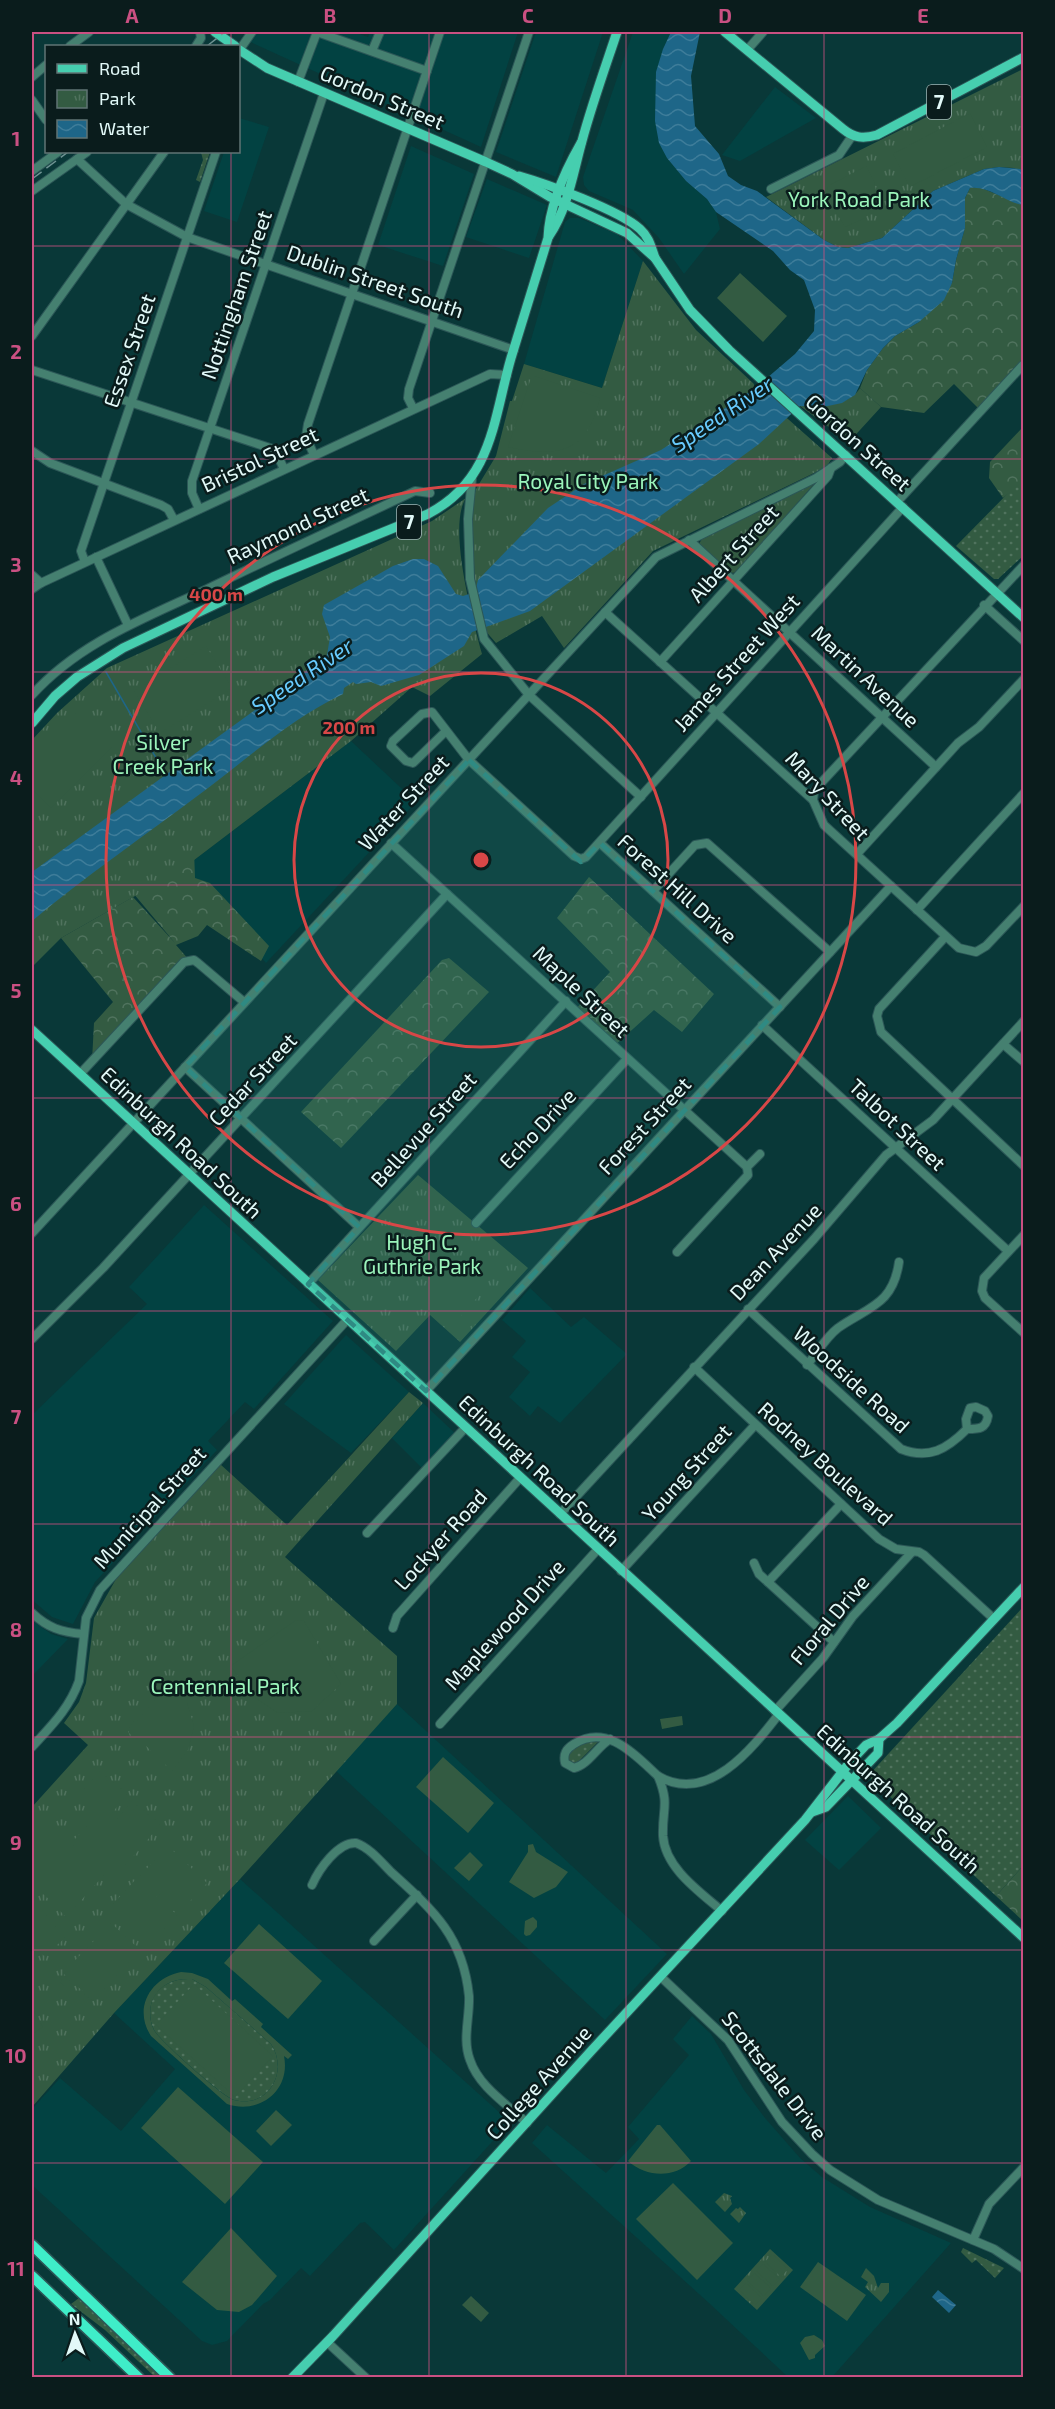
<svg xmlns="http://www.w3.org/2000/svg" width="1055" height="2409" font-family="'Exo 2',sans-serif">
<defs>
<pattern id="grass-dots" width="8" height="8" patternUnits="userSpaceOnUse" patternTransform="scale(1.5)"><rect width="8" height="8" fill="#335b42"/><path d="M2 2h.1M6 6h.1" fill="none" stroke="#50735e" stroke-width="1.8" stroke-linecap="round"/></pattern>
<pattern id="forest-crowns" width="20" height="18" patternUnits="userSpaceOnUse" patternTransform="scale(1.5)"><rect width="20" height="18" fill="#335b42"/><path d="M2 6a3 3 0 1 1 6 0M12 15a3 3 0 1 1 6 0" fill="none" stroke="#50735e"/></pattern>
<pattern id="park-tufts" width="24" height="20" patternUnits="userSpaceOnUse" patternTransform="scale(1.5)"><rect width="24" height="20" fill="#335b42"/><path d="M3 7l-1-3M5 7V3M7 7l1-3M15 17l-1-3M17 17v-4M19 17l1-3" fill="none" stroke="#50735e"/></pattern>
<pattern id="water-waves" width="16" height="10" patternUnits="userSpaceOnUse" patternTransform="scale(1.5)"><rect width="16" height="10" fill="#1e6688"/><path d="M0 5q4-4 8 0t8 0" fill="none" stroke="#3e7d9a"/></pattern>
</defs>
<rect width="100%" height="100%" fill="#093838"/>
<!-- built -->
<g fill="#024242">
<polygon points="252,32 353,32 368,37 370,32 518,32 481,147 246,40"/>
<polygon points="536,32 603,32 556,177 496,152"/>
<polygon points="633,32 671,32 663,49 667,158 686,181 707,199 716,212 720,229 684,274 659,238 633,210 589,191 584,185 583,177"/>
<polygon points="775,87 816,118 740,161 722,155"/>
<polygon points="239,118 269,127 237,222 204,211 224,152 238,152"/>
<polygon points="411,146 474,174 443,266 378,245"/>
<polygon points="487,179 547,205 529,258 466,237"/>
<polygon points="570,218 579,218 617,234 643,261 602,388 524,364 565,222"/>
<polygon points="351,741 416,802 266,963 181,870"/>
<polygon points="204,1205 333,1321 254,1409 245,1402 208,1441 217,1450 95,1582 73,1624 52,1617 32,1600 32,1415 147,1304 129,1287"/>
<polygon points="530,1288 571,1327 584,1317 627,1354 560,1423 538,1406 530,1416 509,1397 530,1372 512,1357 526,1341 502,1320"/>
<polygon points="346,1335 409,1392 351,1453 284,1404"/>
<polygon points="423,1403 460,1438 428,1474 392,1438"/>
<polygon points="32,1620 51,1634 68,1639 32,1676"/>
<polygon points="397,1704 667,1954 605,2020 335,1770"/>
<polygon points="848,1796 881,1828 839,1870 805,1840"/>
<polygon points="240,1879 510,2122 394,2250 365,2222 360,2223 310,2276 301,2268 270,2300 263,2304 227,2341 212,2345 202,2341 32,2185 32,2109 60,2078 121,2131 175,2069 114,2013"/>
<polygon points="692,2016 711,2034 744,2090 765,2118 800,2158 822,2177 870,2207 951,2243 832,2377 788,2377 709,2303 532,2143 547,2125 606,2173 639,2139 628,2127 689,2055 673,2039"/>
</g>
<!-- grass -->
<g fill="url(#grass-dots)">
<polygon points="201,152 210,152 200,182 196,180 203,160"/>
<polygon points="1023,478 1023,556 998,579 994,579 956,546"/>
<polygon points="1023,1607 1023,1866 996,1896 868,1776"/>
<polygon points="599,1741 579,1761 573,1764 568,1762 568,1752 581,1743"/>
<path d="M192 1979 206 1987 271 2044C289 2071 269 2109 234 2100 223 2097 160 2041 154 2030 149 2020 149 2008 153 1998 161 1983 176 1978 192 1979Z"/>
<polygon points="963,2248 1004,2268 995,2278 976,2260 972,2263 961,2252"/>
<polygon points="79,2298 164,2377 155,2377 105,2330 71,2304"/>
</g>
<!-- forest -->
<g fill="url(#forest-crowns)">
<polygon points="979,187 1023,205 1023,360 978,408 954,384 924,413 881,407 860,388 867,370 883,348 895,336 919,322 952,283 956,260 965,228 965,198 970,188"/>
<polygon points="1023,427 1023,481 1003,498 989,478 990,462"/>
<polygon points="194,850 195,878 210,883 269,946 261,961 207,925 198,936 176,945 189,960 92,1061 94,1023 113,1002 61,938 133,897 175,943 107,862"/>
<polygon points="589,877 714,994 682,1032 654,1010 613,1047 574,1011 610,972 557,918"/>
<polygon points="449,958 489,992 341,1148 301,1112 442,960"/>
<polygon points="1023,1866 1023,1921 996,1896"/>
</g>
<!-- park -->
<g fill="url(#park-tufts)">
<polygon points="1023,69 1023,173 1014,168 999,167 984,169 933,191 882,238 848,248 838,247 824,240 766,197"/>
<polygon points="643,261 696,330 754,384 754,389 832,458 827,466 812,474 653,551 564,648 542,616 496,643 483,628 475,592 472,503 476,489 496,456 510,401 512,401 524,364 602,388"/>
<path d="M860 388 881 407 849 442 800 406C820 407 849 406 860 388Z"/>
<polygon points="815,483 737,571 733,573 728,571 699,544 703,537"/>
<path d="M466 498C447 526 473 621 482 654L430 696 412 687 351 741 181 870 61 938 32 967V740L57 713 107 668 432 521Z"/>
<polygon points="418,1175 528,1268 460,1342 430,1315 396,1351 318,1280"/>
<polygon points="409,1392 423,1403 285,1557 397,1656 397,1704 240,1879 114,2013 32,2107 32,1807 88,1745 64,1723 79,1702 86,1683 94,1618 133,1549 220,1464 287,1525"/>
<polygon points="533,1917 537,1921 537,1927 530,1935 526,1936 524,1934 525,1921"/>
<polygon points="724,2193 732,2196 730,2198 732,2204 725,2212 715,2202"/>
<polygon points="740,2207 746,2213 739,2223 730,2214 736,2208 738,2209"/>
<polygon points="770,2249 793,2270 757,2310 734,2289"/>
<polygon points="866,2268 874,2276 878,2288 881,2283 889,2283 889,2292 881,2302 865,2287 868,2282 861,2277"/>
</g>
<!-- pitch -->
<g fill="#335b42" fill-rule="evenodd">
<polygon points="970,113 987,147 910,187 893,154"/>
<path d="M866 166 874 181 878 201 865 218 845 227C839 216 825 199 828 186Z"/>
<polygon points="740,273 787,316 763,342 717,298"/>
<path d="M534 376 600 398C587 453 559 458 508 447L531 378Z"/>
<polygon points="206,646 232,688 160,733 134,691"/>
<polygon points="76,713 112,747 51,808 32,789 32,758"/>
<path d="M453 1269C468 1272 477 1278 482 1292L459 1318H452L427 1296V1287L441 1274Z"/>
<polygon points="296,1620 304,1621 341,1684 312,1711 278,1713 251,1695 231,1666"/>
<polygon points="166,1687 187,1703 194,1726 188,1750 172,1771 138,1738 135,1739 129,1733 129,1728 134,1721 137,1721"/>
<polygon points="682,1716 683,1725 662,1729 660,1719"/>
<polygon points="443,1757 494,1803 468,1833 416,1787"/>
<polygon points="100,1771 127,1794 112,1813 84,1789"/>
<polygon points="132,1801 160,1824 145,1843 117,1819"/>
<polygon points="98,1814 138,1851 114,1877 74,1840"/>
<polygon points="43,1816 104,1875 66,1917 32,1882 32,1828"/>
<polygon points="533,1844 536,1852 568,1872 556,1887 534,1898 509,1882 528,1852 528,1845"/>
<polygon points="168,1846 207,1883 179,1913 140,1876"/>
<polygon points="470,1852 483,1865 469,1881 454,1868"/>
<polygon points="137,1878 177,1915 153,1941 113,1904"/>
<polygon points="42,1910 65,1938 44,1956 32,1941 32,1919"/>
<polygon points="111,1923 140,1950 93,2001 84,1995 85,1993 70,1980 64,1986 60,1982 66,1976 63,1973"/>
<polygon points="259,1924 322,1981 288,2019 224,1963"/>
<path d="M181 1972 192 1973 208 1979 232 2001 235 1999 263 2024 261 2027 292 2055 288 2059 284 2056C291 2091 259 2115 227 2104L151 2036C133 2009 150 1978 181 1972ZM192 1979 206 1987 271 2044C289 2071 269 2109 234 2100 223 2097 160 2041 154 2030 149 2020 149 2008 153 1999 161 1983 176 1978 192 1979Z"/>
<polygon points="194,1984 273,2056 235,2097 156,2025"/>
<polygon points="32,2008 43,2027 32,2034"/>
<polygon points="178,2087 263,2162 225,2204 141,2128"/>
<polygon points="276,2110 292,2125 271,2146 256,2131"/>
<path d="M657 2125H660L691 2161C674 2179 646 2177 628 2161Z"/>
<polygon points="673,2183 733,2243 697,2280 636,2219"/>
<polygon points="231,2228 277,2276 252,2305 239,2312 217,2310 182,2282"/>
<polygon points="772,2254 788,2269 781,2277 765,2262"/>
<polygon points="818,2262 866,2295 847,2321 800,2287"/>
<polygon points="763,2264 780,2279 773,2286 756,2271"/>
<polygon points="754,2273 771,2288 764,2296 747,2281"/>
<polygon points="746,2283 762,2298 755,2305 739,2290"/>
<polygon points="471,2296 489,2313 481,2322 462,2305"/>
<polygon points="814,2335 822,2340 825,2346 815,2355 815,2358 809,2360 800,2343 805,2337"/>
</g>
<!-- water -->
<g fill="url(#water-waves)">
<path d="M671 32H700L691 76 695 126 719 154 728 176 741 185 757 191 824 240 838 247 848 248 882 238 933 191 984 169 999 167 1020 169 1023 171V205C1004 202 991 186 970 188L965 198V228L956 260 952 283 944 300 919 322 895 336 883 348 867 370 855 395 842 403 823 407 800 406 759 444 530 611 472 632 464 646 419 675 381 686 371 682 356 684 353 682 344 688 343 694C290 719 246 760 200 794 144 836 86 876 32 921V872L299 678 317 660H322L327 655 330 637 322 614 324 605 393 566 413 559H424L438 566 456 594 463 596 475 592 478 580 548 508 584 484 661 450 754 389 795 354 814 331 815 310 804 280 790 270 773 251 716 212 707 199 686 181 667 158 659 143 655 121 656 72 663 49Z"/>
<polygon points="938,2290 956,2305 949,2313 932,2297"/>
</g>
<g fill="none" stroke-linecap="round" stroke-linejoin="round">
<!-- stream -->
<polyline stroke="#1e6688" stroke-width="1.5" points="106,672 166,775"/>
<!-- minor casing -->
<g stroke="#2c5757" stroke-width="10">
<g id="minor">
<polyline points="70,46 89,32"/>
<polyline points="196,46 201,38 200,32"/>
<polyline points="748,49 763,32"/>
<polyline points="372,51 380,32"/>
<polyline points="238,52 252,32"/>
<polyline points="32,77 46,65"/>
<polyline points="298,82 317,32 427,71"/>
<polyline points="32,100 46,120"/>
<polyline points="77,159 126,204 187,237 514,350"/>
<polyline points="32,171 58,152"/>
<polyline points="771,189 839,155 852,136"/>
<polyline points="32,191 87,152"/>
<polyline points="32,336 164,152"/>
<polyline points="32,370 270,448 276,452 284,469"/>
<polyline points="413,408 408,398 409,389 529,32"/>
<polyline points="32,451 50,463 161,505 168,509 174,520"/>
<polyline points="314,455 306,437 308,424 440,32"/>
<polyline points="472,478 468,519 470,579 484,639 529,695 641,797"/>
<polyline points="897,502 1023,365"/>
<polyline points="199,509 192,493 192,481 324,93"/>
<polyline points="689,540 936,767"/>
<polyline points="96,557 128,625"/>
<polyline points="85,562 81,551 216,152"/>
<polyline points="32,575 41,583"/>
<polyline points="32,589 41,583 490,374 507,375"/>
<polyline points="984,605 1024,641"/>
<polyline points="605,612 813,800 824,825 959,948 976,952 986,946 1024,906"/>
<polyline points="660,662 828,476 831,468"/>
<path d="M32 695C79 643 143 619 205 590 275 556 345 524 415 491L430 493"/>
<polyline points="446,731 413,763 406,761 391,746 393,741 422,714 432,712 469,760 574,856 581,859 586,857 903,507"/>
<polyline points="813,800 814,792 820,784 1024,565"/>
<polyline points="391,843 747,1167"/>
<polyline points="600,843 780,1007"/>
<polyline points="857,854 958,743 979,727 1024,679"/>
<polyline points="653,891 695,845 707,843 830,952"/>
<polyline points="917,910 1024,793"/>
<polyline points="945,937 879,1009 877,1016 881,1032 1024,1166"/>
<polyline points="762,1025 1008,1251"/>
<polyline points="1003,1044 1024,1062"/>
<polyline points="185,1067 359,1227"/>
<polyline points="80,1074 184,962 194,960 198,963 244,1002"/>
<polyline points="476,1223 627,1059"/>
<polyline points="32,1233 656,557 816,478 840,462 846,455"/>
<polyline points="1024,1235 984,1278 982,1291 985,1298 1024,1333"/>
<polyline points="677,1252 748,1175 747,1167 760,1154"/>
<polyline points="308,1284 566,1001"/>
<path d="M748 1309 901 1449C929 1460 947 1449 967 1429 979 1429 986 1429 988 1416L985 1411 976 1407 970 1408 966 1419 967 1429"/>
<polyline points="32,1339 103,1268 447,894"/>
<path d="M807 1365C817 1353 826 1337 838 1328 868 1307 893 1305 899 1262"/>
<polyline points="694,1367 879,1539 896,1549 919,1552 924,1555 994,1619"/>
<polyline points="426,1391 891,886"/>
<polyline points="560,1514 814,1239 886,1155 933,1120 1024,1021"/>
<polyline points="367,1533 465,1428"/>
<polyline points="754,1563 759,1574 834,1642"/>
<polyline points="621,1571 755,1425"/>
<polyline points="768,1582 841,1504"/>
<path d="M32 1613C48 1628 61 1632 83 1634"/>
<polyline points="393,1628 397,1616 520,1478"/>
<polyline points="775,1711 823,1658 853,1616 912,1552"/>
<polyline points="440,1724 598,1549"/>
<path d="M610 1739C597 1747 588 1765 574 1768L565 1763C563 1754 566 1749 574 1744 607 1723 635 1755 658 1776"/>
<path d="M32 1747C51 1726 69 1709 79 1681L86 1618 100 1590 347 1320"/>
<path d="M312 1885C319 1869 338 1842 356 1843 370 1848 381 1862 391 1872 433 1910 463 1936 469 1996 470 2017 462 2039 470 2060 479 2087 507 2104 527 2123"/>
<path d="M722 1911C700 1892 665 1868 663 1836 662 1808 670 1805 658 1776 708 1805 752 1749 779 1714"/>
<polyline points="374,1941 417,1895"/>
<polyline points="661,1977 728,2040 782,2122 812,2154 830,2170 878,2200 994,2249 1024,2269"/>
<polyline points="973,2240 989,2204 1024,2167"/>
<polyline points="327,2342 366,2378"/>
</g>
</g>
<!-- major casing -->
<g stroke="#2c5757" stroke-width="11">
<g id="major">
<polyline points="215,32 235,46"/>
<path d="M725 32 843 129C854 138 863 139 877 135L1024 57"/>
<polyline points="238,49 267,68 486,162 512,174 550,197 627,233 655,258 690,310 729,350 1024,618"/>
<path d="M519 176C547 184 619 210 640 229 649 237 651 247 655 258"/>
<path d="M549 236C568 208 573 173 582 141 592 104 605 68 617 32"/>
<path d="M32 723 55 696 77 677 123 648 273 577 428 514C493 480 493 420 511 358 523 318 536 278 548 238 549 205 565 171 581 143"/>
<polyline points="32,1030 1024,1938"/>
<polyline points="812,1812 826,1807 878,1753 879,1739"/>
<polyline points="292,2378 333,2336 592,2050 805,1820 850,1762 866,1745 879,1739 897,1723 1024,1587"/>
</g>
</g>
<!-- highway casing -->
<g stroke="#2c5757" stroke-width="13">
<g id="highway">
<polyline points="32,2245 170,2378"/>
<polyline points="32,2276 139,2378"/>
</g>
</g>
<!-- minor -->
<use href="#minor" stroke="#458070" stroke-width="8"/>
<!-- major -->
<use href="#major" stroke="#46ceaf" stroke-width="9"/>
<!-- highway -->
<use href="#highway" stroke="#3fedc8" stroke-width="10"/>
<!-- rail -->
<g stroke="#6f9393" stroke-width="1.5" stroke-dasharray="12 6" stroke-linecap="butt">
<polyline points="207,46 225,32"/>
<polyline points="32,179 68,152"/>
</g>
</g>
<!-- marked area -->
<path fill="#2f8a83" fill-opacity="0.2" stroke="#2f8a83" stroke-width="4.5" stroke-dasharray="12 8" stroke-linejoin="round" d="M469 760 581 862 600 843 780 1007 426 1391 308 1284 359 1227 185 1067Z"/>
<!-- grid -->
<path fill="none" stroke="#ca5082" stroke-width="1.5" stroke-opacity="0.55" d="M231 32V46M429 32V2378M626 32V2378M824 32V2378M231 152V2378M32 246H1024M32 459H1024M32 672H1024M32 885H1024M32 1098H1024M32 1311H1024M32 1524H1024M32 1737H1024M32 1950H1024M32 2163H1024"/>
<!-- distance rings -->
<g fill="none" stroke="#d84747" stroke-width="3">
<circle cx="481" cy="860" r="187"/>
<circle cx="481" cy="860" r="375"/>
</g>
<g text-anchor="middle" stroke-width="5" stroke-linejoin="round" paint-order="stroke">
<!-- shield labels -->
<g fill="#0a1c1c" stroke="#a1b7b6" stroke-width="1.5">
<rect x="927" y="85" width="24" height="34" rx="4.5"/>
<rect x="397" y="505" width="24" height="34" rx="4.5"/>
</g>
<g font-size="20" font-weight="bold" fill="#e2f9f8">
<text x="939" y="109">7</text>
<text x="409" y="529">7</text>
</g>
<!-- street labels -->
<g font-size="21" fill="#e2f9f8" stroke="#0a1c1c">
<text transform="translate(382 98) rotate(23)" y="7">Gordon Street</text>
<text transform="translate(375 282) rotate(19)" y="7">Dublin Street South</text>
<text transform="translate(237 295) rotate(-71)" y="7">Nottingham Street</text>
<text transform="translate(130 351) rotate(-71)" y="7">Essex Street</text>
<text transform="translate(858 443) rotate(42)" y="7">Gordon Street</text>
<text transform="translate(260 460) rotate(-25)" y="7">Bristol Street</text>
<text transform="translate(298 526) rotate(-25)" y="7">Raymond Street</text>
<text transform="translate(734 554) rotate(-48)" y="7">Albert Street</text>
<text transform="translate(737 663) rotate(-48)" y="7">James Street West</text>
<text transform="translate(865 677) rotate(43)" y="7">Martin Avenue</text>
<text transform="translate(827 796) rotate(47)" y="7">Mary Street</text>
<text transform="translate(404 803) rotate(-47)" y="7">Water Street</text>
<text transform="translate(677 889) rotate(42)" y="7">Forest Hill Drive</text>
<text transform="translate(581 992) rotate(43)" y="7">Maple Street</text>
<text transform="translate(253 1080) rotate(-47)" y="7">Cedar Street</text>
<text transform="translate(897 1125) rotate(43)" y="7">Talbot Street</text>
<text transform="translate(645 1126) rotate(-47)" y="7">Forest Street</text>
<text transform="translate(538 1129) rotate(-47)" y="7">Echo Drive</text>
<text transform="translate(424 1130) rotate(-48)" y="7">Bellevue Street</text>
<text transform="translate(181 1143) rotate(43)" y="7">Edinburgh Road South</text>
<text transform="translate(776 1252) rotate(-47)" y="7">Dean Avenue</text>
<text transform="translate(851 1380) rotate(42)" y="7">Woodside Road</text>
<text transform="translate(825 1464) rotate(42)" y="7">Rodney Boulevard</text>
<text transform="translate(539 1471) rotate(43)" y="7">Edinburgh Road South</text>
<text transform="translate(687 1473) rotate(-48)" y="7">Young Street</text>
<text transform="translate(150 1508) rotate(-48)" y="7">Municipal Street</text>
<text transform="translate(441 1540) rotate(-48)" y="7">Lockyer Road</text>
<text transform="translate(830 1620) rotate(-50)" y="7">Floral Drive</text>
<text transform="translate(505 1625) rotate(-48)" y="7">Maplewood Drive</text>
<text transform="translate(898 1799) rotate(42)" y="7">Edinburgh Road South</text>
<text transform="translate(774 2076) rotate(52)" y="7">Scottsdale Drive</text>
<text transform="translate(539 2083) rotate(-48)" y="7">College Avenue</text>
</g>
<!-- park labels -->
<g font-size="21" fill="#9bf5bb" stroke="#0a1c1c">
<text x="859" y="207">York Road Park</text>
<text x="588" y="489">Royal City Park</text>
<text x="163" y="750">Silver<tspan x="163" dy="24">Creek Park</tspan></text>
<text x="422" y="1250">Hugh C.<tspan x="422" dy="24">Guthrie Park</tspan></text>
<text x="225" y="1694">Centennial Park</text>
</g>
<!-- water labels -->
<g font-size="22" font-style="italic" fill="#68cbfe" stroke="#0a1c1c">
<text transform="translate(722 414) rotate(-34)" y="8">Speed River</text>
<text transform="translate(302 676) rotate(-34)" y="8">Speed River</text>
</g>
</g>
<circle cx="481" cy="860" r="9" fill="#d84747" stroke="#0a1c1c" stroke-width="3"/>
<g font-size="18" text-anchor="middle" font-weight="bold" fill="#d84747" stroke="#0a1c1c" stroke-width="5" stroke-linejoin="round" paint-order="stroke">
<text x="216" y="601">400 m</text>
<text x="349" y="734">200 m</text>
</g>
<!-- border -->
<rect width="1055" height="2409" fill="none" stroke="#0a1c1c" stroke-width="66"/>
<!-- legend -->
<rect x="45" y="45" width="195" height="108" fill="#0a1c1c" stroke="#607474" stroke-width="1.5"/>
<rect x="57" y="64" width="30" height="9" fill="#46ceaf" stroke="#607474" stroke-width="1.5"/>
<text x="99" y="75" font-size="18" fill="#e2f9f8">Road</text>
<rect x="57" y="90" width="30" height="18" fill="url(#park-tufts)" stroke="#607474" stroke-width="1.5"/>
<text x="99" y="105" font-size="18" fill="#e2f9f8">Park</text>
<rect x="57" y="120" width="30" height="18" fill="url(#water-waves)" stroke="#607474" stroke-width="1.5"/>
<text x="99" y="135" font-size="18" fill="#e2f9f8">Water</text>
<!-- north arrow -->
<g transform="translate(75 2334) rotate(358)" stroke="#0a1c1c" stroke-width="4.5" paint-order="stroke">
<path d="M0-4.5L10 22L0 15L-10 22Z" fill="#e2f9f8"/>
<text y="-9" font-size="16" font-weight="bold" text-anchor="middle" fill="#e2f9f8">N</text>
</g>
<rect x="33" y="33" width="989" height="2343" fill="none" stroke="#ca5082" stroke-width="2"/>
<g font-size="20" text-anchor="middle" font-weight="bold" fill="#ca5082">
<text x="132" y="23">A</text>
<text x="330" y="23">B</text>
<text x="528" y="23">C</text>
<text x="725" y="23">D</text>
<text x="923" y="23">E</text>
<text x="16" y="146">1</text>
<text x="16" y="359">2</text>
<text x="16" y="572">3</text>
<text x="16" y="785">4</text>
<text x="16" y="998">5</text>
<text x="16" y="1211">6</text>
<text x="16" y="1424">7</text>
<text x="16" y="1637">8</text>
<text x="16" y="1850">9</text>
<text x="16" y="2063">10</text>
<text x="16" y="2276">11</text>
</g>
</svg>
